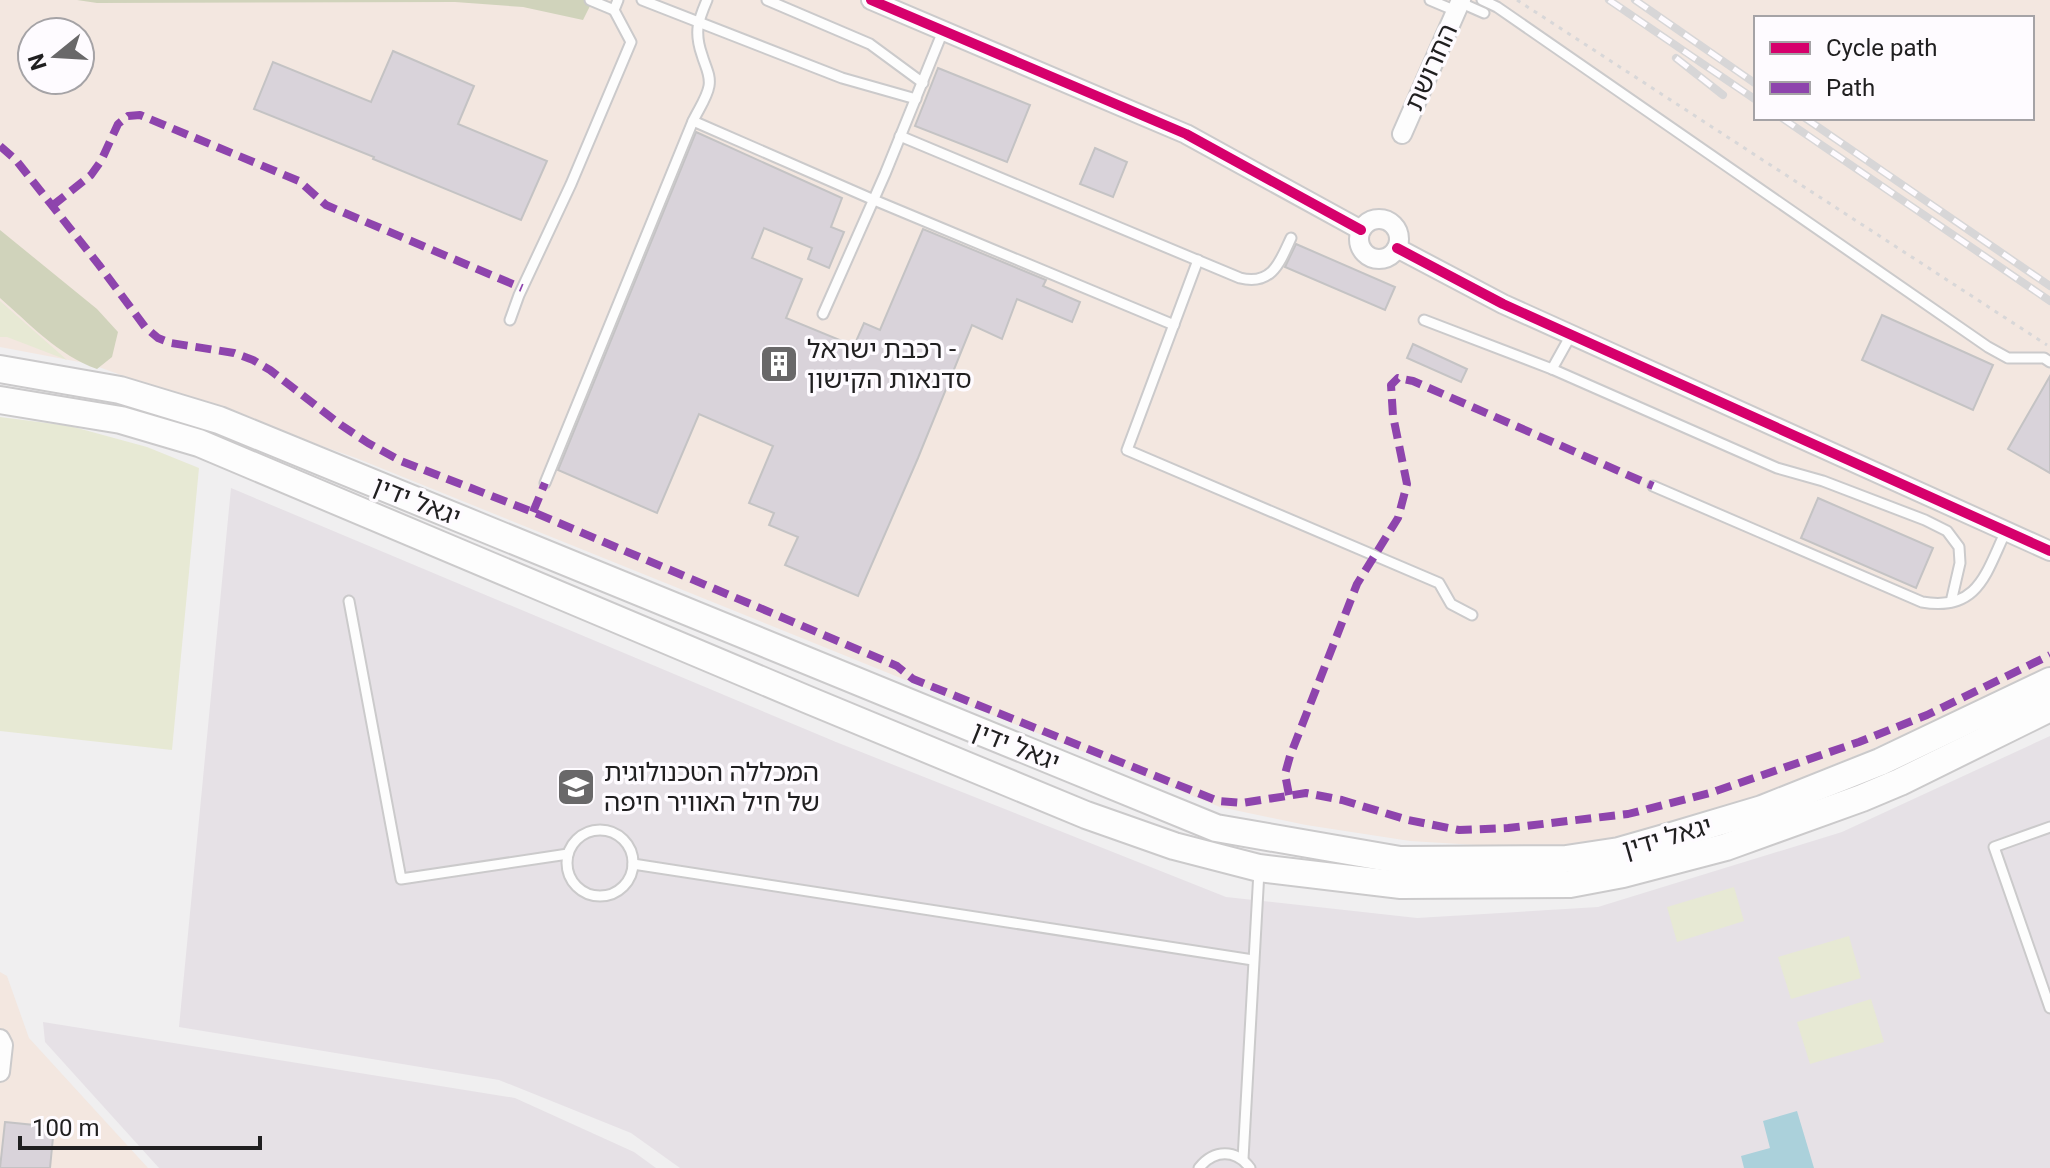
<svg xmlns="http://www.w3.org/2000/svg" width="2050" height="1168" font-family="Roboto,'Noto Sans Hebrew',sans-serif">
<rect width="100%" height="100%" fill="#f0eff0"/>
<!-- industrial -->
<g fill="#f3e7e0" fill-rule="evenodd">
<path d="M0 0H2050V671L1867 751 1680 828 1575 851 1410 841 1306 825 1220 807 356 458 90 364 0 347ZM1756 18H2032V118H1756ZM32 32H80V80H32Z"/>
<polygon points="0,972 7,976 29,1038 148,1168 0,1168"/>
</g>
<!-- built -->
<g fill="#e6e1e6">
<polygon points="231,488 836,742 1226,897 1417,918 1598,907 1842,832 2050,736 2050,1168 680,1168 631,1133 499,1080 179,1027"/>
<polygon points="43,1022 515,1098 634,1152 656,1168 159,1168 45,1042"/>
</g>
<!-- green -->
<g fill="#e7e9d4">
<polygon points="0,301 67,360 7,337 0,337"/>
<polygon points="0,417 70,426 147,447 199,468 172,750 0,731"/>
<polygon points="1734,887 1744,921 1677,942 1667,907"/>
<polygon points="1849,936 1861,978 1791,999 1778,957"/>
<polygon points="1871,999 1884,1042 1810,1064 1797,1022"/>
</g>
<!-- forest -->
<g fill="#d0d3bb">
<polygon points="77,0 593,0 583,20 523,7 455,2 97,3"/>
<path d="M0 230 97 309 118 332 112 357 97 369C58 355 30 324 0 298Z"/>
</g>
<!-- water -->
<polygon fill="#abd1db" points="1797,1111 1814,1168 1744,1168 1741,1156 1770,1148 1763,1121"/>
<!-- building -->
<g fill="#d9d3da" stroke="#c4c3c4" stroke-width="2">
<polygon points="393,51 474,86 458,124 547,161 521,220 373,159 374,157 254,109 273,62 371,102"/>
<polygon points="938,68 1030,105 1007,162 915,126"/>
<polygon points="696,132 842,198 831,227 844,232 829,268 808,259 812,248 764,228 752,258 802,279 786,318 854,346 864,323 880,330 923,229 1046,280 1043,286 1080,302 1072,322 1017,299 1002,339 972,325 918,458 858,596 785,565 798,537 769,525 774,513 749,503 773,446 699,414 657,513 558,470"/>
<polygon points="1095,148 1127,162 1113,197 1080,184"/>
<polygon points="1296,244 1395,287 1385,310 1285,267"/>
<polygon points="1882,315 1993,365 1973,410 1862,360"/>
<polygon points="1413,344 1467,369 1461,382 1407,358"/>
<polygon points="2050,376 2050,473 2008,449"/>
<polygon points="1818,498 1933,548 1916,588 1801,538"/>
<polygon points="5,1122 54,1127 50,1168 0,1168"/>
</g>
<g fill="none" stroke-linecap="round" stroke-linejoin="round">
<!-- lane casing -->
<g stroke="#cbcacb" stroke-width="13">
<g id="lane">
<polyline points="590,0 614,10"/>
<polyline points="642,0 842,78 916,99"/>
<polyline points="767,0 870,44 923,83"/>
<polyline points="1430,0 1456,11"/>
<polyline points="1482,0 1497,7 1988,347 2008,358 2044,358 2050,362"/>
<polyline points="1459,2 1484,13"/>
<polyline points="693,121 874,200 1174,325"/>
<path d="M900 136 1240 278C1272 286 1280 262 1291 238"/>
<polyline points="1198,260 1127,450 1439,583 1451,604 1472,615"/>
<polyline points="823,314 885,174 943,31"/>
<polyline points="510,320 519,295 571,184 631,42 614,10 618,0"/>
<polyline points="1424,320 1552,369 1777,468 1823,481 1925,520 1947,531 1959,547 1960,563 1951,602"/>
<polyline points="1552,369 1571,335"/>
<path d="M545 483 693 121C698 110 707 98 709 86 711 75 705 66 702 55 694 32 698 21 707 0"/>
<path d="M1653 486 1922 602C1979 612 1986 572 2006 531"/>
<polyline points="349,601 401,879 568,854"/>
<polyline points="2050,827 1994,847 2050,1008"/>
<circle cx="600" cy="863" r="33"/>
<polyline points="633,864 1253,960"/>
<polyline points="1243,1159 1259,871"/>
<path d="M1199 1168C1214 1149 1236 1149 1250 1168"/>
</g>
</g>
<!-- street casing -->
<g stroke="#cbcacb" stroke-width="22">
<g id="street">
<polyline points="871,0 1186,134 1361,230"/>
<polyline points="1402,134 1461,0"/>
<circle cx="1379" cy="239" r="20"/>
<polyline points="1397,248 1503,304 2050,551"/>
<polyline points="0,1039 3,1045 0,1072"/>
</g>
</g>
<!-- secondary casing -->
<g stroke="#cbcacb" stroke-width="30">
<g id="secondary">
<polyline points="0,369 120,390 219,420 1216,828 1400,860 1566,859 1619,851 1675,835 1762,809 1880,762 2050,681"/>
<polyline points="0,400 121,420 199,443 806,699 1086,815 1174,846 1259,868 1401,885 1570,884 1623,874 1726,847 1862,798 1900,782 2050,708"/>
</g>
</g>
<!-- path -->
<polyline stroke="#d8d7d8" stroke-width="3" stroke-dasharray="4 6" stroke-linecap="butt" points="1517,0 2047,345"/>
<!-- lane -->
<use href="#lane" stroke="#fdfdfd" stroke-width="9"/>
<!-- street -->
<use href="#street" stroke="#fdfdfd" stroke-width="18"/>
<!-- secondary -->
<use href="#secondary" stroke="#fdfdfd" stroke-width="26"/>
<!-- rail casing -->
<g stroke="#d7d6d7" stroke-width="8">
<g id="rail">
<polyline points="1609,0 1756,100"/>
<polyline points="1635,0 1756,84"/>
<polyline points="1676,58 1723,95"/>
<polyline points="1782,118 2050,301"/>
<polyline points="1805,118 2050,286"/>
</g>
</g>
<!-- rail -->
<use href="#rail" stroke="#fefbff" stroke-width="5" stroke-dasharray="15" stroke-linecap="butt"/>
<!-- quiet -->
<g stroke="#8e44ad" stroke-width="8" stroke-dasharray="16 8" stroke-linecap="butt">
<polyline points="0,146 16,160 99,265 145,327 158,338 171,343 234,353 253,360 270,370 341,425 368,443 401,461 533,512 897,666 913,679 1218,801 1242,803 1306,793 1342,800 1408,820 1459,830 1508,828 1628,814 1710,793 1859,742 1927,715 2050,655"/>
<polyline points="52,206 91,175 101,161 118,124 128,116 140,115 299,181 326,205 522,288"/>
<polyline points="533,512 545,483"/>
<polyline points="1289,795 1285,774 1290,756 1357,584 1398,518 1407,484 1393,416 1391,385 1398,378 1413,381 1653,486"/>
</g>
<!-- cycleway casing -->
<g stroke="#fefbff" stroke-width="15">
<g id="cycleway">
<polyline points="871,0 1186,134 1361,230"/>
<polyline points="1397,248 1503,304 2050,551"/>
</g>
</g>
<!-- cycleway -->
<use href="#cycleway" stroke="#d6006c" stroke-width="10"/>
</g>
<!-- icons -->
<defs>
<g id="building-square" transform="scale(2)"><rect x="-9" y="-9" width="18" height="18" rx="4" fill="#696869" stroke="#fefbff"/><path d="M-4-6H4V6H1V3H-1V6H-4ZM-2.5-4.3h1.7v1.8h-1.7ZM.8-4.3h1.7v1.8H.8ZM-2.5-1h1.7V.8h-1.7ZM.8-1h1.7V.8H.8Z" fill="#fff"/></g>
<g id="university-square" transform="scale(2)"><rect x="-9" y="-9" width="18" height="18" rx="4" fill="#696869" stroke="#fefbff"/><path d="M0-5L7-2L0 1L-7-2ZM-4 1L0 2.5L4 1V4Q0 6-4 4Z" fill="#fff"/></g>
</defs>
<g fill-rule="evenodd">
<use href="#building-square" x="779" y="364"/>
<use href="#university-square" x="576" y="787"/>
</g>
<g text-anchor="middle" stroke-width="7" stroke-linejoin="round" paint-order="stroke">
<!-- street labels -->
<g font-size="26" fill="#201f20" stroke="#fefbff">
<text transform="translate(1431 67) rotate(-66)" y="9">החרושת</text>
<text transform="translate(417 501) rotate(22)" y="9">יגאל ידין</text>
<text transform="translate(1016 746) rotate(22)" y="9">יגאל ידין</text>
<text transform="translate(1667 837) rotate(-16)" y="9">יגאל ידין</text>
</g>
<!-- poi labels -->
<g font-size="26" fill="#201f20" stroke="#fefbff" text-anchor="start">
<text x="807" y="358">רכבת ישראל -<tspan x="807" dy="30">סדנאות הקישון</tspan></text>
<text x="604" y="781">המכללה הטכנולוגית<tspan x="604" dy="30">של חיל האוויר חיפה</tspan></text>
</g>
</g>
<!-- legend -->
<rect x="1754" y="16" width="280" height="104" fill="#fefbff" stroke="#a5a3a6" stroke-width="2"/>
<rect x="1770" y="42" width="40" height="12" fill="#d6006c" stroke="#a5a3a6" stroke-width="2"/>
<text x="1826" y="56" font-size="24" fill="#201f20">Cycle path</text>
<rect x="1770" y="82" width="40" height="12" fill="#8e44ad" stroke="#a5a3a6" stroke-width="2"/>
<text x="1826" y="96" font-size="24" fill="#201f20">Path</text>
<!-- north arrow -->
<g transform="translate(56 56) rotate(252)"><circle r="38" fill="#fefbff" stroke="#a5a3a6" stroke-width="2"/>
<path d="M0-6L14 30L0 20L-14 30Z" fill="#696869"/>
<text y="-12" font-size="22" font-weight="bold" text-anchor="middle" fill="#201f20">N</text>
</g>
<!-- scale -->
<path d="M20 1136v12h240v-12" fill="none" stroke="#201f20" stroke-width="4"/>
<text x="32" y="1136" font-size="24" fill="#201f20" stroke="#fefbff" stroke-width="6" paint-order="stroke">100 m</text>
</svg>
